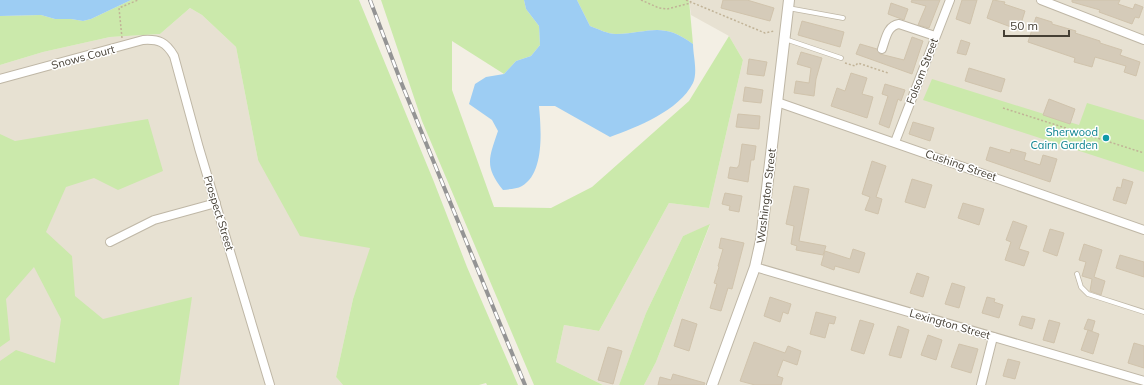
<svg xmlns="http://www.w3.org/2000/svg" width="1144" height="385" font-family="Mulish,sans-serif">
<rect width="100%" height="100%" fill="#f3efe4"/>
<!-- residential -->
<g fill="#e7e1d2">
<polygon points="689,0 1144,0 1144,385 644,385 656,362 710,225 683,236 646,313 619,385 603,385 556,362 564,325 599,331 669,203 709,208 743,60 729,36 691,15"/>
<polygon points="190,8 202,15 236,47 258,160 371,248 353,299 336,377 343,385 0,385 0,65 43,52 110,37 160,34"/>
</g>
<!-- green -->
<g fill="#cbe9ab">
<polygon points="131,0 359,0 434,182 467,267 518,385 487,385 486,383 479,385 343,385 336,377 353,299 370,248 300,236 258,160 236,47 202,15 190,8 160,34 110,37 43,52 0,65 0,16 41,15 55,19 71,19 83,21 91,19"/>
<polygon points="381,0 524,0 526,9 539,26 540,45 531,56 516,61 504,74 452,41 452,90 494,207 551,208 592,187 689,101 729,36 743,60 709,208 669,203 599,331 564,325 556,362 603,385 534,385 422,121"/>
<path d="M577 0H689L693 44C662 21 650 33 616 34 608 34 598 29 590 26Z"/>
<polygon points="932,79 1079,125 1087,103 1144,120 1144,172 923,100"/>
<polygon points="148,119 163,171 118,190 94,178 66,187 46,232 72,256 75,296 103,319 192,297 179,385 0,385 0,361 16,350 55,363 61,319 34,267 6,299 10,340 0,347 0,134 15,141"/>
<polygon points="710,224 656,362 644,385 619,385 646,313 683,236"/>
</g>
<!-- water -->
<g fill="#9dcdf3">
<polygon points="0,0 131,0 91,19 83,21 71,19 55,19 41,15 0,16"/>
<path d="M524 0H577L590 26C598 29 608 34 616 34 650 33 662 21 693 44 693 55 698 72 693 83 679 111 637 127 610 137L555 106H539C541 128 545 173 522 186 517 189 509 189 503 190 484 166 489 158 498 131L492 120 469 104 475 84 486 77 504 74 516 61 531 56 540 45 539 26 526 9Z"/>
</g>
<!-- building -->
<g fill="#d5cbb9" stroke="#d0c3ac">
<polygon points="723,0 747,0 774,8 770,21 721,8"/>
<polygon points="912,0 940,0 929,28 918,25 926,6 911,2"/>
<polygon points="962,0 977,0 970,24 956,19"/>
<polygon points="993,0 1005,2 1004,4 1025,11 1019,30 987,18"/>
<polygon points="1072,0 1120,0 1118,4 1133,9 1135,4 1143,7 1139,18 1135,17 1132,24 1099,12 1100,10 1072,2"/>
<polygon points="891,3 908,9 904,20 888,14"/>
<polygon points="1036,17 1052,22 1052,24 1076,31 1075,33 1100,41 1100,43 1122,50 1120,55 1140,62 1136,76 1124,72 1126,66 1095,57 1092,67 1074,62 1075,58 1028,42"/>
<polygon points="802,21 844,32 840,47 798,35"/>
<polygon points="912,37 923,41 912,74 856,54 860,44 877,49 880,54 904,60"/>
<polygon points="961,40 970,43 966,55 957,53"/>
<polygon points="801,52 822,58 816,79 814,96 794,93 796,81 809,83 811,68 797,64"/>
<polygon points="749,59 767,62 764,76 747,74"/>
<polygon points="969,68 1005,79 1001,92 965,81"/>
<polygon points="851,73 867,78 862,94 873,97 867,118 831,106 837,88 845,91"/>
<polygon points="885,84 905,90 901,101 898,99 889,128 879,124 888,96 882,94"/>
<polygon points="745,87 763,90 761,103 743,101"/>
<polygon points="1049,99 1075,109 1070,124 1043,115"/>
<polygon points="738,114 760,116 759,129 736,127"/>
<polygon points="913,122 934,128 930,141 909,134"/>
<polygon points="742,144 756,146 754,160 751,160 748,182 728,178 730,167 737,168 739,165"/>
<polygon points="990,147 1010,153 1011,149 1026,153 1024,160 1040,165 1043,155 1057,159 1050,182 986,160"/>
<polygon points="872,161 886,166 876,197 882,199 878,214 865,210 870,197 862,194"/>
<polygon points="912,179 932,185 925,208 905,202"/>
<polygon points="1123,179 1133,182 1126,204 1113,200 1117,187 1121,188"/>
<polygon points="794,186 809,189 799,241 826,246 823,255 796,250 797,246 791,244 794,226 786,224"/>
<polygon points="725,193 742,196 739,212 729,210 730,206 722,204"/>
<polygon points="963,203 984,209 979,225 958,218"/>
<polygon points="1013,221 1027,226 1019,249 1029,252 1024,266 1005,260 1011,242 1006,240"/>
<polygon points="1050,229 1064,233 1057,256 1043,251"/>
<polygon points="721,238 744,243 732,289 728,288 721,311 710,308 717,284 714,283 719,267 718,266 723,249 719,248"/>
<polygon points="1084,244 1102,250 1094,277 1105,281 1101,295 1090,291 1092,279 1082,276 1086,262 1079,260"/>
<polygon points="853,249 865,253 859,273 835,266 834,270 821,265 825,251 850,259"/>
<polygon points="1120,255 1144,262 1144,277 1116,268"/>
<polygon points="917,273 929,277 923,297 910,293"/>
<polygon points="952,283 965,287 959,308 945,304"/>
<polygon points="770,297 791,304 788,314 783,312 780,322 764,316"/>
<polygon points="987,297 995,299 994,302 1003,305 999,318 982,313"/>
<polygon points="816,312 836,317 834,324 829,323 825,338 810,334"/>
<polygon points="1022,316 1035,319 1032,329 1019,325"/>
<polygon points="682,319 697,324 689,351 674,346"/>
<polygon points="1088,319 1095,321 1092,331 1084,329"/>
<polygon points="860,320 874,324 864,354 851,350"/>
<polygon points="1049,320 1060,323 1054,343 1043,340"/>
<polygon points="898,326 909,330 901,358 889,355"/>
<polygon points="1088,330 1099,334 1093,354 1081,350"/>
<polygon points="928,335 942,340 936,360 921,355"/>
<polygon points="754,342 785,353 788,346 801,351 797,365 783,360 777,376 783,378 781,385 755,385 740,381"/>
<polygon points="1134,343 1144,346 1144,368 1128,363"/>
<polygon points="959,344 978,349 971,373 951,367"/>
<polygon points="608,347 622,351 613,384 598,380"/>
<polygon points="1008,359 1020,362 1015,379 1003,376"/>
<polygon points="673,374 705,383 704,385 658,385 660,377 671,380"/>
</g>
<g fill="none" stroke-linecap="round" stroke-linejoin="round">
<!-- service casing -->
<g stroke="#bfb7a6" stroke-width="5.5">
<g id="service">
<polyline points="788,8 843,18"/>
<polyline points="785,39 841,58"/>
<polyline points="1077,274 1081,287 1088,294 1144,312"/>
</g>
</g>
<!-- minor casing -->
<g stroke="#bfb7a6" stroke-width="10">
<g id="minor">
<polyline points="1041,0 1144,40"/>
<path d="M882 49C886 38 887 26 899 24L935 36"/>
<path d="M0 79 143 40C159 39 166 42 174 56L199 148 270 385"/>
<polyline points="777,102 1144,230"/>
<polyline points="895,142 950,0"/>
<polyline points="110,242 154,220 216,203"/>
<polyline points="755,267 1144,381"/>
<polyline points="981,385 993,337"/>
</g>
</g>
<!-- tertiary casing -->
<g stroke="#bfb7a6" stroke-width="12">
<polyline id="tertiary" points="712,385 755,267 761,240 789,0"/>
</g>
<!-- path -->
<g stroke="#c1b397" stroke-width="1.5" stroke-dasharray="2 2" stroke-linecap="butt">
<polyline points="641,0 659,8 667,9 691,3"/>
<polyline points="686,0 765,33 774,31"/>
<polyline points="122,38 119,8 138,0"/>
<polyline points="845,63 855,66 858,63 888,73"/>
<polyline points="1003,108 1144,153"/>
</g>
<!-- service -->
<use href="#service" stroke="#fff" stroke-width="4"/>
<!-- minor -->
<use href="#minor" stroke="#fff" stroke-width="8"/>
<!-- tertiary -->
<use href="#tertiary" stroke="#fff" stroke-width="10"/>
<!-- rail casing -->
<g stroke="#949494" stroke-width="4">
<polyline id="rail" points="370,0 401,82 525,385"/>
</g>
<!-- rail -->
<use href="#rail" stroke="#fff" stroke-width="2.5" stroke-dasharray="8" stroke-linecap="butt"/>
</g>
<!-- markers -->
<circle fill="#0f9aa8" stroke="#fff" stroke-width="1.5" cx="1106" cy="138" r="4"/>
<g text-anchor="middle" stroke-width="3" stroke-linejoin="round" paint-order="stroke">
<!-- street labels -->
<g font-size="11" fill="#453f34" stroke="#fff">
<text transform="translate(83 57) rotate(-15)" y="4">Snows Court</text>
<text transform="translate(922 71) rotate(-69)" y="4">Folsom Street</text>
<text transform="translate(961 165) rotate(19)" y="4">Cushing Street</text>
<text transform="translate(766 196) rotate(-83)" y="4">Washington Street</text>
<text transform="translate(219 213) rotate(73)" y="4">Prospect Street</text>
<text transform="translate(950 324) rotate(16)" y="4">Lexington Street</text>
</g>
<!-- culture labels -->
<g font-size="11" fill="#0d838f" stroke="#fff" text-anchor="end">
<text x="1098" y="136">Sherwood<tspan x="1098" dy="13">Cairn Garden</tspan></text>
</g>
</g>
<!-- scale -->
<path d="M1004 30v6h65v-6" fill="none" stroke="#453f34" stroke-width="2"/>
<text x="1010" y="30" font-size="12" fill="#453f34" stroke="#ffffff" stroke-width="3" paint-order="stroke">50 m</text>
</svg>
